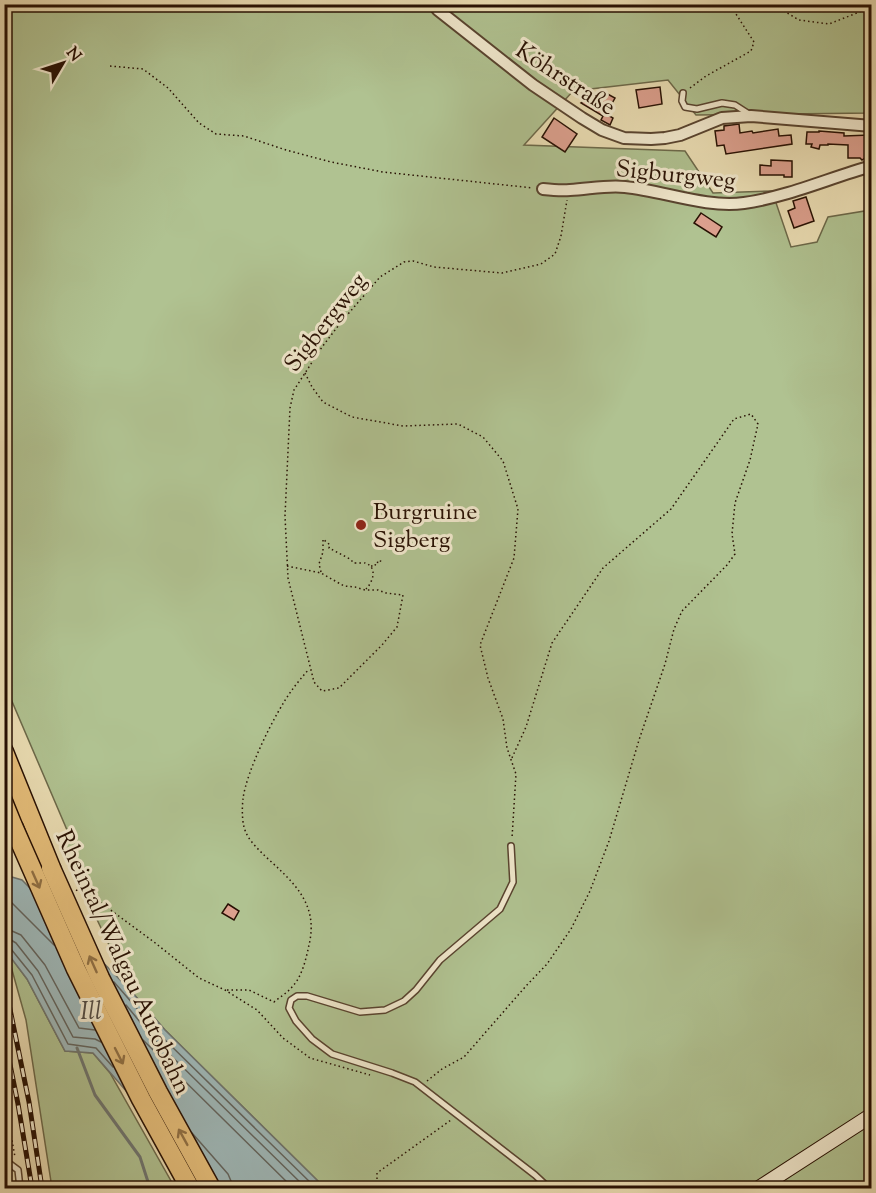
<svg xmlns="http://www.w3.org/2000/svg" width="876" height="1193" font-family="'Sorts Mill Goudy',serif">
<rect width="100%" height="100%" fill="#eaddb3"/>
<filter id="stains"><feTurbulence type="fractalNoise" baseFrequency=".00333" numOctaves="4"/><feColorMatrix values="0 0 0 0 .2 0 0 0 0 .09 0 0 0 0 .02 0 0 0 .5 -.17"/></filter>
<radialGradient id="worn" r=".72"><stop offset=".6" stop-color="#630" stop-opacity="0"/><stop offset="1" stop-color="#630" stop-opacity=".3"/></radialGradient>
<!-- green -->
<g fill="#b0c291" stroke="#6c694a" stroke-width="1.5">
<polygon points="4,5 871,5 871,113 696,115 668,80 573,91 524,145 685,151 713,193 772,191 791,247 817,242 828,217 871,210 871,1188 325,1188 165,1030 131,991 64,850 70,837 5,685"/>
<polygon points="7,952 27,979 65,1051 93,1053 110,1073 175,1188 52,1188 26,1020"/>
</g>
<!-- water -->
<polygon fill="#9eb8b9" stroke="#6e7570" stroke-width="1.5" points="5,875 22,880 131,991 165,1030 325,1188 211,1188 93,1053 65,1051 27,979 5,950"/>
<g fill="none" stroke-linecap="round" stroke-linejoin="round">
<!-- shore -->
<g stroke="#62645e" stroke-width="1.5">
<polyline points="4,899 10,901 54,945"/>
<polyline points="4,930 12,931 21,935 45,965 79,1028 95,1030"/>
<polyline points="4,939 11,940 16,943 38,971 73,1037 95,1039 101,1042"/>
<polyline points="4,947 11,949 32,975 68,1044 96,1048 113,1067"/>
<polyline points="114,982 160,1035 316,1188"/>
<polyline points="126,1005 155,1040 306,1188"/>
<polyline points="143,1040 293,1188"/>
<polyline points="192,1133 228,1174 231,1181 232,1188"/>
</g>
<!-- stream -->
<polyline stroke="#6e7570" stroke-width="3" points="77,1048 95,1095 140,1157 150,1188"/>
</g>
<!-- building -->
<g fill="#dca08e" stroke="#271003" stroke-width="1.5">
<polygon points="660,87 662,104 639,108 636,90"/>
<polygon points="602,91 615,98 606,114 613,118 610,125 601,120 603,116 581,103 593,94 598,97"/>
<polygon points="554,118 577,134 565,152 542,137"/>
<polygon points="739,124 740,133 752,131 753,133 778,129 779,136 791,135 792,144 726,154 724,145 717,146 715,131 724,130 724,126"/>
<polygon points="819,131 844,133 844,136 870,135 870,141 872,141 872,158 865,158 862,160 860,158 848,158 848,145 828,144 828,145 820,145 819,149 811,147 812,144 806,144 807,132 819,132"/>
<polygon points="771,160 792,161 792,177 784,177 784,175 760,175 760,165 771,166"/>
<polygon points="806,197 814,221 794,228 788,211 795,208 793,201"/>
<polygon points="701,213 722,227 716,237 694,223"/>
<polygon points="228,904 239,911 234,920 222,913"/>
</g>
<g fill="none" stroke-linecap="round" stroke-linejoin="round">
<!-- lane casing -->
<g stroke="#58432f" stroke-width="8">
<g id="lane">
<polyline points="683,93 682,101 685,107 697,109 722,103 735,105 749,114"/>
<polyline points="511,846 513,882 500,909 440,960 416,990 404,1001 385,1010 360,1012 307,996 297,996 291,1000 289,1008 296,1021 312,1039 332,1054 392,1073 415,1082 535,1175 549,1188"/>
<polyline points="4,1162 10,1164 18,1170 20,1188"/>
</g>
</g>
<!-- street casing -->
<g stroke="#58432f" stroke-width="14">
<g id="street">
<polyline points="433,4 438,10 533,85 582,118 602,130 624,138 651,139 665,138 680,135 722,118 751,116 872,126"/>
<path d="M543 189C552 190 561 191 570 190 589 189 607 185 625 187 664 191 705 208 744 203 787 197 829 178 872 166"/>
</g>
</g>
<!-- secondary casing -->
<g stroke="#271003" stroke-width="16">
<polyline id="secondary" points="759,1188 872,1115"/>
</g>
<!-- highway casing -->
<g stroke="#271003" stroke-width="21">
<g id="highway">
<polyline points="4,752 51,868"/>
<polyline points="4,804 13,826"/>
</g>
</g>
<!-- path -->
<g stroke="#271003" stroke-width="1.5" stroke-dasharray="1.5 3" stroke-linecap="butt">
<polyline points="772,4 799,20 829,24 872,7"/>
<polyline points="110,66 143,69 168,88 199,123 216,134 244,136 286,150 331,162 383,172 533,188"/>
<polyline points="690,88 706,76 751,51 754,42 736,14 731,4"/>
<polyline points="305,373 312,387 323,402 352,417 403,426 458,424 483,437 503,461 518,509 514,558 480,645 488,678 503,719 507,748 516,774 512,838"/>
<polyline points="287,566 321,573 344,586 355,587 365,590 378,590 386,593 403,595 397,627 382,645 339,688 322,691 314,682 288,578 285,516 290,408 294,390 322,347 342,321 380,277 404,262 413,261 434,267 502,273 541,264 555,254 561,236 567,200"/>
<polyline points="371,566 375,566 376,562 380,563 381,559"/>
<path d="M321 572 319 564 323 552V539L330 545 329 548 350 559 354 563C355 563 364 563 365 563 378 567 373 582 366 589"/>
<polyline points="4,858 11,861"/>
<polyline points="76,890 97,900 154,942 199,978 225,990 257,1010 283,1038 310,1058 370,1075"/>
<path d="M227 990H249L274 1002C280 997 287 993 292 987 302 977 306 959 309 945 319 903 293 882 265 856 257 848 247 839 244 827 242 819 242 807 243 799 246 772 275 713 292 690 297 683 303 676 309 669"/>
<polyline points="427,1081 442,1069 464,1057 526,986 547,964 571,929 590,891 609,841 639,740 665,664 674,629 682,611 727,565 735,554 732,534 735,503 750,460 758,424 751,414 734,419 671,509 603,568 552,643 526,727 511,760"/>
<polyline points="4,1096 15,1157"/>
<polyline points="377,1188 377,1173 451,1120"/>
</g>
<!-- lane -->
<use href="#lane" stroke="#f1e9ce" stroke-width="5"/>
<!-- street -->
<use href="#street" stroke="#f1e9ce" stroke-width="10"/>
<!-- secondary -->
<use href="#secondary" stroke="#f1e9ce" stroke-width="14"/>
<!-- highway -->
<use href="#highway" stroke="#e5be7a" stroke-width="18"/>
<!-- rail casing -->
<g stroke="#271003" stroke-width="5">
<g id="rail">
<polyline points="4,980 29,1102 42,1188"/>
<polyline points="4,1035 18,1104 32,1188"/>
</g>
</g>
<!-- rail -->
<use href="#rail" stroke="#f1e9ce" stroke-width="3" stroke-dasharray="9" stroke-linecap="butt"/>
<!-- highway-bridge casing -->
<g stroke="#271003" stroke-width="21" stroke-linecap="butt">
<g id="highway-bridge">
<polyline points="13,826 76,969 141,1099 190,1188"/>
<polyline points="51,868 100,978 158,1092 211,1188"/>
</g>
</g>
<!-- highway-bridge -->
<use href="#highway-bridge" stroke="#e5be7a" stroke-width="18"/>
</g>
<!-- one-way arrows -->
<defs><path id="oneway-shaft" d="M-6 0H5M1.5-3L5.5 0L1.5 3" fill="none" stroke-width="1.6" stroke-linecap="round" stroke-linejoin="round" transform="scale(1.5)"/></defs>
<g stroke="#907044">
<use href="#oneway-shaft" transform="translate(36 880) rotate(66)"/>
<use href="#oneway-shaft" transform="translate(93 964) rotate(-114)"/>
<use href="#oneway-shaft" transform="translate(119 1056) rotate(63)"/>
<use href="#oneway-shaft" transform="translate(183 1137) rotate(-119)"/>
</g>
<!-- markers -->
<circle fill="#8f2418" stroke="#f1e9ce" stroke-width="2" cx="361" cy="525" r="6"/>
<g text-anchor="middle" stroke-width="6" stroke-linejoin="round" paint-order="stroke">
<!-- street labels -->
<g font-size="24" fill="#271003" stroke="#f1e9ce">
<text transform="translate(566 78) rotate(33)" y="8">Köhrstraße</text>
<text transform="translate(676 174) rotate(6)" y="8">Sigburgweg</text>
<text transform="translate(325 322) rotate(-52)" y="8">Sigbergweg</text>
<text transform="translate(124 962) rotate(65)" y="8">Rheintal/Walgau Autobahn</text>
</g>
<!-- poi labels -->
<g font-size="24" fill="#271003" stroke="#f1e9ce" text-anchor="start">
<text x="373" y="519">Burgruine<tspan x="373" dy="28">Sigberg</tspan></text>
</g>
<!-- water labels -->
<g font-size="26" font-style="italic" fill="#514b43" stroke="#f1e9ce">
<text x="91" y="1019">Ill</text>
</g>
</g>
<!-- margin -->
<rect width="876" height="1193" fill="none" stroke="#eaddb3" stroke-width="24"/>
<rect x="6" y="6" width="864" height="1181" fill="none" stroke="#271003" stroke-width="3"/>
<rect x="12" y="12" width="852" height="1169" fill="none" stroke="#271003" stroke-width="1.5"/>
<!-- north arrow -->
<g transform="translate(63 63) rotate(51)" stroke="#f1e9ce" stroke-width="4.5" paint-order="stroke">
<path d="M0-4.5L10 22L0 15L-10 22Z" fill="#271003"/>
<text y="-9" font-size="16" font-weight="bold" text-anchor="middle" fill="#271003">N</text>
</g>
<rect width="100%" height="100%" filter="url(#stains)"/>
<rect width="100%" height="100%" fill="url(#worn)"/>
</svg>
